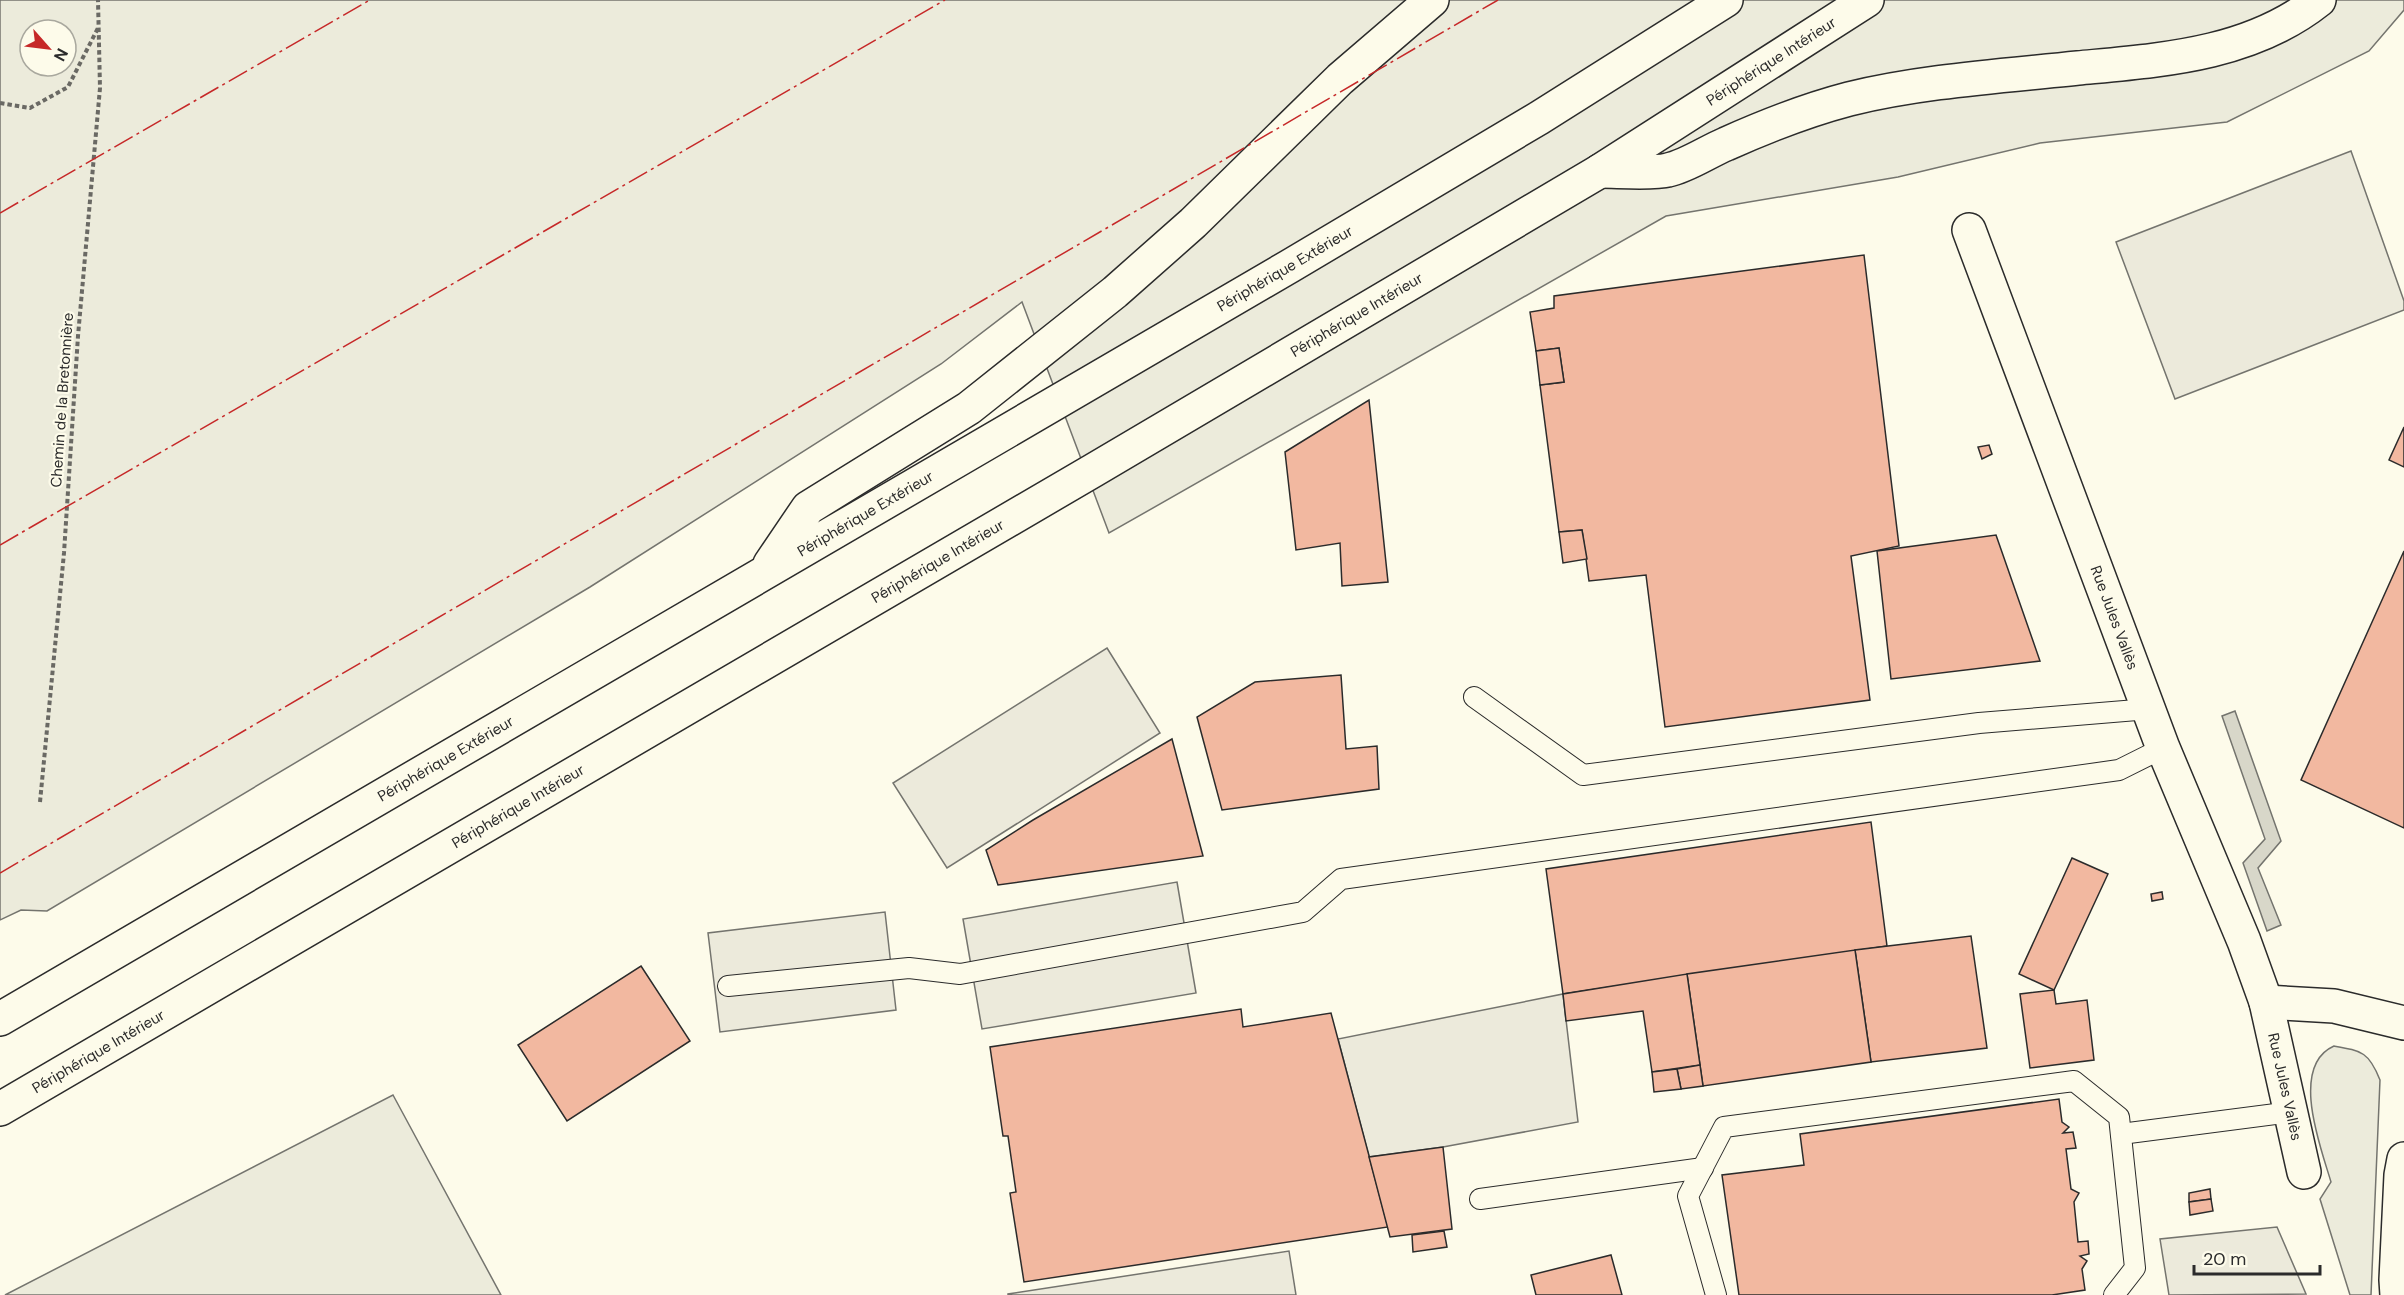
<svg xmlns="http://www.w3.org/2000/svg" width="2404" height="1295" font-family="'DM Sans',sans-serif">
<rect width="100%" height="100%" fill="#fdfbea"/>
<!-- green -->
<g fill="#ecebdb" stroke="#74746e" stroke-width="1.5" fill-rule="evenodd">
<path d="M0 0H2404V10L2369 51 2227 122 2040 143 1898 177 1666 216 1109 533 1022 302 941 364 590 587 47 911 21 910 0 920ZM30 30H66V66H30Z"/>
<path d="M2334 1046C2362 1051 2369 1052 2380 1080L2371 1295H2350L2320 1199 2331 1182C2321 1148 2289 1066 2334 1046Z"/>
<polygon points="393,1095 501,1295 5,1295"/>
</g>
<!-- parking -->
<g fill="#eceadb" stroke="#74746e" stroke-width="1.5">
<polygon points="2351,151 2404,301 2404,310 2175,399 2116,242"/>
<polygon points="1107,648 1160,733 947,868 893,783"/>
<polygon points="1177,882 1196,993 982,1029 963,919"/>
<polygon points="885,912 896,1010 720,1032 708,933"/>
<polygon points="1563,994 1578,1122 1443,1147 1369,1157 1338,1039"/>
<polygon points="2277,1227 2306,1294 2169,1295 2160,1239"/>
<polygon points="1289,1251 1296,1295 1008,1295 1008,1294"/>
</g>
<!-- water -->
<polygon fill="#d8d7c9" stroke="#74746e" stroke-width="1.5" points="2235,711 2281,841 2258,868 2281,925 2267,931 2243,863 2265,839 2222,716"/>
<!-- building -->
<g fill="#f2b8a0" stroke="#2b2b2b" stroke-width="1.5">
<polygon points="1864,255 1899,546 1851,556 1870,700 1665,727 1646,575 1589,581 1582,530 1559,532 1540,385 1564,382 1559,348 1536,351 1530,312 1554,308 1554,296"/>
<polygon points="1559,348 1564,382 1540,385 1536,351"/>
<polygon points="1369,400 1388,582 1342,586 1340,543 1296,550 1285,452"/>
<polygon points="2404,427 2404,467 2389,460"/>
<polygon points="1989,445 1992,454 1982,459 1978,447"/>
<polygon points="1582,530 1587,559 1563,563 1559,532"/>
<polygon points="1996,535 2040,661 1891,679 1877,551"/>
<polygon points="2404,551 2404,828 2301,780"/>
<polygon points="1341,675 1346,749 1377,746 1379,789 1222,810 1197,717 1255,682"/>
<polygon points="1172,739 1203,856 998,885 986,850 1033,820"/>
<polygon points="1871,822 1887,946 1563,994 1546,869"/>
<polygon points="2072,858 2108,874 2054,990 2019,974"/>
<polygon points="2162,892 2163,899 2152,901 2151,894"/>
<polygon points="1971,936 1987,1048 1871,1062 1855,950"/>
<polygon points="1855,950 1871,1062 1703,1086 1687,974"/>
<polygon points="641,966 690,1041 567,1121 518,1045"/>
<polygon points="1687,974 1700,1065 1652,1072 1643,1011 1566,1021 1563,994"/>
<polygon points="2054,990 2056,1004 2087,1000 2094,1060 2030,1068 2020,994"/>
<polygon points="1241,1009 1243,1027 1331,1013 1388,1227 1024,1282 1010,1193 1016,1192 1008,1136 1003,1136 990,1047"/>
<polygon points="1700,1065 1703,1086 1681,1089 1677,1069"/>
<polygon points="1677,1069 1681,1089 1654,1092 1652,1072"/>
<polygon points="2059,1099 2062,1122 2069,1127 2063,1133 2073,1132 2076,1148 2066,1149 2071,1189 2079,1193 2074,1202 2078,1242 2088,1241 2089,1254 2080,1256 2087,1261 2082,1269 2085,1290 2052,1295 1739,1295 1722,1175 1804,1165 1800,1134"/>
<polygon points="1443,1147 1452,1229 1390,1237 1369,1157"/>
<polygon points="2210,1189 2211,1199 2189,1202 2189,1193"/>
<polygon points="2211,1199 2213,1211 2190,1215 2189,1202"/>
<polygon points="1444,1231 1447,1247 1413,1252 1412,1235"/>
<polygon points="1611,1255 1622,1295 1536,1295 1531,1275"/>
</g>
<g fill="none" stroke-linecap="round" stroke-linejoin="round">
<!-- service casing -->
<g stroke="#2b2b2b" stroke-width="22">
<g id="service">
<polyline points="1474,697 1583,775 1979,723 2149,709"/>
<polyline points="728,986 909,968 960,974 1303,912 1341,879 2119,770 2163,748"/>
<polyline points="2121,1134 2291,1112"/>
<polyline points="1480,1199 1703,1168"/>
<polyline points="1716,1295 1688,1196 1724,1127 2074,1081 2119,1117 2135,1268 2114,1295"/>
</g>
</g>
<!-- minor casing -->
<g stroke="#2b2b2b" stroke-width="36">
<g id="minor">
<path id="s1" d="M1969 230 2163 748 2244 941 2266 1002 2304 1172"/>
<polyline points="2266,1002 2334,1006 2404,1023"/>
</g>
</g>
<!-- tertiary casing -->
<g stroke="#2b2b2b" stroke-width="36">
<polyline id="tertiary" points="2397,1295 2396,1280 2401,1175 2404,1159"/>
</g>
<!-- trunk casing -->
<g stroke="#2b2b2b" stroke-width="36">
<g id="trunk">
<path d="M1600 171C1618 171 1652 174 1668 170 1687 166 1707 152 1726 144 1766 126 1807 110 1849 99 1922 81 2003 76 2078 68 2162 60 2250 55 2319 0"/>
<polyline points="770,564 808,508 969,408 1115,292 1193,223 1340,79 1432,0"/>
<path id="s2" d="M0 1019 1290 266 1539 118 1726 0"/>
<path id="s3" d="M0 1109 1094 470 1600 171 1867 0"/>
</g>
</g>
<!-- path -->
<g stroke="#6a6964" stroke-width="4" stroke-dasharray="4.5 3" stroke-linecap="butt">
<polyline points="0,103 30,108 68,87 98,28"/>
<polyline points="40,802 64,553 78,336 100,88 98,0"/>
</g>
<!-- service -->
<use href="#service" stroke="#fdfbea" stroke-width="20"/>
<!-- minor -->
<use href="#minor" stroke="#fdfbea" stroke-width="33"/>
<!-- tertiary -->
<use href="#tertiary" stroke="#fdfbea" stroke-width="33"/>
<!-- trunk -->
<use href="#trunk" stroke="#fdfbea" stroke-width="33"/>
<!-- power -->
<g stroke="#c62828" stroke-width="1.5" stroke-dasharray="21 4.5 3 4.5" stroke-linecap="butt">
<polyline points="0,213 370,0"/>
<polyline points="0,545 945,0"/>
<polyline points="0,873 1498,0"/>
</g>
</g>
<g text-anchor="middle" stroke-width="4.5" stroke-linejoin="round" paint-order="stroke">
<!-- street labels -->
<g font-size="15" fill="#2b2b2b" stroke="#fdfbea">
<text dy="5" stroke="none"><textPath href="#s3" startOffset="2058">Périphérique Intérieur</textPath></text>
<text dy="5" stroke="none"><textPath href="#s2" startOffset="1488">Périphérique Extérieur</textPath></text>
<text dy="5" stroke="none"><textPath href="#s3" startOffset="1572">Périphérique Intérieur</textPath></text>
<text transform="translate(62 400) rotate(-86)" y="5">Chemin de la Bretonnière</text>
<text dy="5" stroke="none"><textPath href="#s2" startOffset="1002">Périphérique Extérieur</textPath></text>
<text dy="5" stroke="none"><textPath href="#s3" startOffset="1086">Périphérique Intérieur</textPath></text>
<text dy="5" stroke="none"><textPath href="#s1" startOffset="414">Rue Jules Vallès</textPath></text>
<text dy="5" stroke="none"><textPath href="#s2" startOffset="516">Périphérique Extérieur</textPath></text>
<text dy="5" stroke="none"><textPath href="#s3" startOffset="600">Périphérique Intérieur</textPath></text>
<text dy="5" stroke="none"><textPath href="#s3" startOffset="114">Périphérique Intérieur</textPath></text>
<text dy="5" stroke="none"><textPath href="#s1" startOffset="914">Rue Jules Vallès</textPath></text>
</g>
</g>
<!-- north arrow -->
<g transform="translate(48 48) rotate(118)"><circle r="28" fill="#fdfbea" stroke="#a9a89e" stroke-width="1.5"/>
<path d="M0-4.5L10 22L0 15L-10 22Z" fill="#c62828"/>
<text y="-9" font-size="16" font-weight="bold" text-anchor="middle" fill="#2b2b2b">N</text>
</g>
<!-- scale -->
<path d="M2194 1265v9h126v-9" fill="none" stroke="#2b2b2b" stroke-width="3"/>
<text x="2203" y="1265" font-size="18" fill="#2b2b2b" stroke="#fdfbea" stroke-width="4.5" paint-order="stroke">20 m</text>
</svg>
